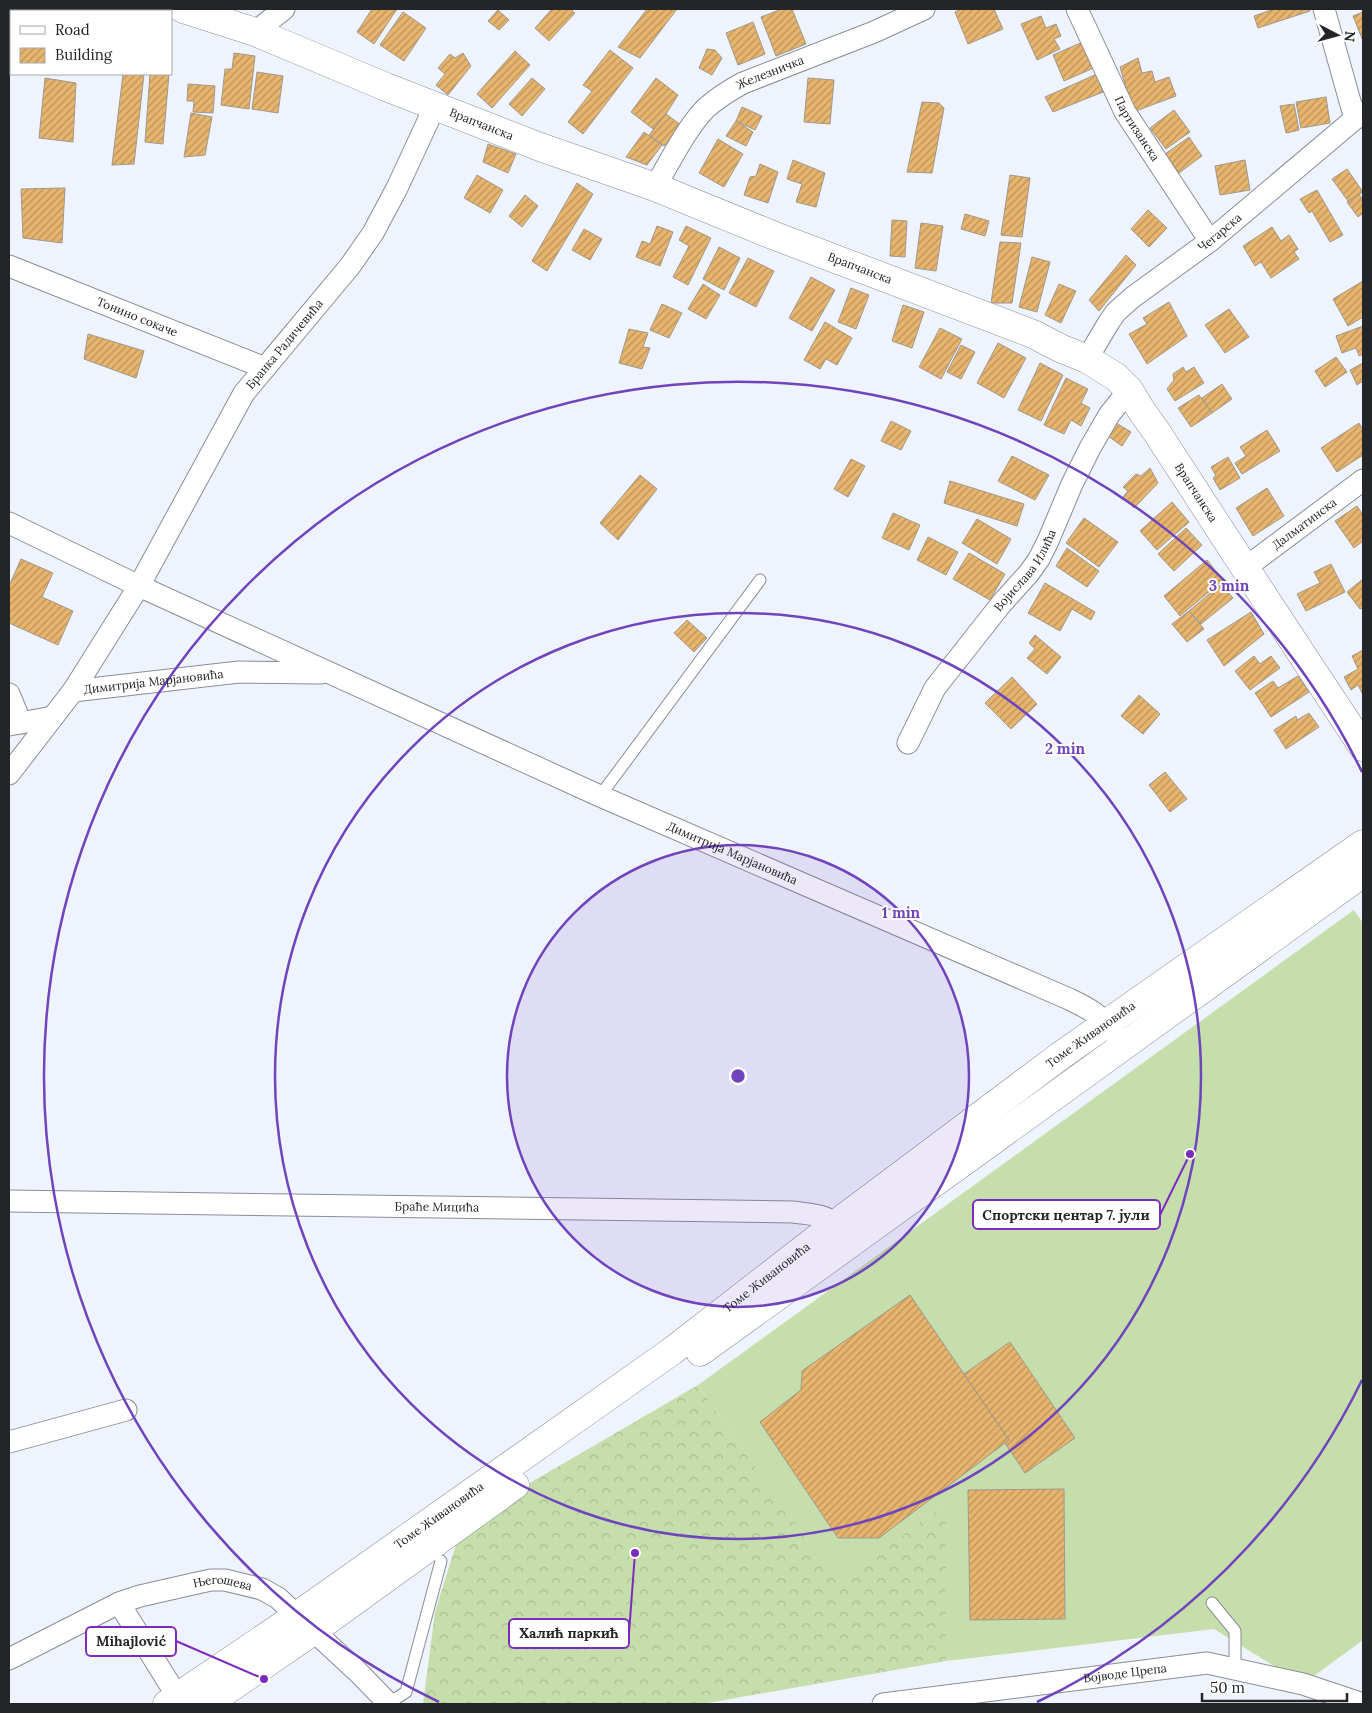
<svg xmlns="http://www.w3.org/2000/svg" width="1372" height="1713" font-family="Lora,serif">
<defs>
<pattern id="forest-crowns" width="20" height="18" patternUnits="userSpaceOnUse" patternTransform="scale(1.25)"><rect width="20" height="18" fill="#c6deac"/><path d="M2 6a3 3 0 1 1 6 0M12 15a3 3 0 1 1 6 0" fill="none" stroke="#aabe94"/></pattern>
<pattern id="building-hatch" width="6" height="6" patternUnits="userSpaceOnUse" patternTransform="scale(1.25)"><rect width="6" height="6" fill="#e7b56d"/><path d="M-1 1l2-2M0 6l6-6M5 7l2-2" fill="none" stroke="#bb935a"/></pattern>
</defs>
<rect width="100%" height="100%" fill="#eff3fd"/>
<!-- forest -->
<polygon fill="url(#forest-crowns)" points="698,1385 838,1583 946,1503 946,1661 702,1704 423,1704 435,1612 463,1522"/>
<!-- pitch -->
<polygon fill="#c6deac" points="1354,910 1363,923 1363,1640 1303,1684 1214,1629 946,1661 946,1503 838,1584 698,1385"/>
<!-- building -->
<g fill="url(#building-hatch)" stroke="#9e9890">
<polygon points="372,9 397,9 374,44 357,32"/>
<polygon points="552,9 570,9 575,13 549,41 535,28"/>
<polygon points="647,9 677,9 640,58 618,47"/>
<polygon points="782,9 792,9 806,44 776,56 761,17"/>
<polygon points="962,9 994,9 1003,29 968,44 955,12"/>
<polygon points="1274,9 1309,9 1310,11 1258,28 1254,16"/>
<polygon points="498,10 509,20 499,30 488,21"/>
<polygon points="403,12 426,28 404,61 380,45"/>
<polygon points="1363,12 1363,41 1353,16"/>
<polygon points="1041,16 1046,28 1056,24 1061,36 1054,39 1060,49 1037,60 1021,24"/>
<polygon points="753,22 765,54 738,65 726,33"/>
<polygon points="11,25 11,61 9,62 9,26"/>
<polygon points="1085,41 1096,67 1064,81 1053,55"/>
<polygon points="707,49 715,50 722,58 712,75 699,68"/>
<polygon points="610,50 633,68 583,134 568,122 592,91 583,85"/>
<polygon points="515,51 530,65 492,108 477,94"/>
<polygon points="234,53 255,56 249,109 221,105 225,69 232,69"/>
<polygon points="463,53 471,66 448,95 436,85 445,74 438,68 450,54 455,58"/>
<polygon points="1138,58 1142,73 1152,71 1155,82 1169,77 1176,96 1133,112 1120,67"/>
<polygon points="257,72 283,76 278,113 252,109"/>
<polygon points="123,74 144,74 134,164 112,165"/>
<polygon points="150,74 169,74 163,144 145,142"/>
<polygon points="1097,74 1103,92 1053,112 1045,97"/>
<polygon points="45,78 76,83 73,142 39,138"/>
<polygon points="532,78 545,89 522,116 509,104"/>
<polygon points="656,78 678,95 666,114 653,129 631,112"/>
<polygon points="808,78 834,80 830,124 804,122"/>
<polygon points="188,84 215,86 213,113 193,112 194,101 187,101"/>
<polygon points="1326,97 1330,123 1301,128 1296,102"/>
<polygon points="922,102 939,103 944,108 932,173 907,172"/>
<polygon points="1294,104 1299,130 1286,133 1280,106"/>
<polygon points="742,107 762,116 755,130 736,121"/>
<polygon points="1174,110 1190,132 1166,149 1150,128"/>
<polygon points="191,113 212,117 205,155 184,157"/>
<polygon points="666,114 681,125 664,146 649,135"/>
<polygon points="736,121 753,132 746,146 726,136"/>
<polygon points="644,132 662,145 647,165 626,157"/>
<polygon points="1189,137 1202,156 1179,173 1165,154"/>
<polygon points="718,139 743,154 724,187 699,173"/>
<polygon points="488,144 516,154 508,173 483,162"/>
<polygon points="793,160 825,173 816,207 796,202 802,184 787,179"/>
<polygon points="1245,160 1250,190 1220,195 1215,166"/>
<polygon points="760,164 778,172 768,203 744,195 750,177 756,176"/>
<polygon points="1347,169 1363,192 1348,201 1332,179"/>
<polygon points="477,175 503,190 490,213 464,198"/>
<polygon points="1010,175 1030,178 1022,237 1001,235"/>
<polygon points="577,183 593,194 547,271 532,261"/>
<polygon points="65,188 62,243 23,238 21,189"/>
<polygon points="1317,190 1343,235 1330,242 1312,211 1309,213 1300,199"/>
<polygon points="1359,194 1363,200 1363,213 1358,217 1347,202"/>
<polygon points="525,195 538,206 522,227 509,216"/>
<polygon points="1148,210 1167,228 1149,247 1131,229"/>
<polygon points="965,214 989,221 985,236 961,229"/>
<polygon points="892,220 907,221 905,257 890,256"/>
<polygon points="921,223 943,226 936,271 915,268"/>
<polygon points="657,226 673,232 660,266 636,257 642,241 650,244"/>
<polygon points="686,226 711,238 688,285 673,277 689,246 679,240"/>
<polygon points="1272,227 1281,241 1289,235 1298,249 1294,252 1299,259 1271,278 1261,262 1255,266 1243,246"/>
<polygon points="584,229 602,239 590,260 572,250"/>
<polygon points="1000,242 1021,243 1012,303 991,303"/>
<polygon points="719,247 740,258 724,290 703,279"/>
<polygon points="1126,255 1136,265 1099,311 1089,300"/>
<polygon points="1032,257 1050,262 1037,312 1019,307"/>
<polygon points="748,258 774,271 756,307 729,293"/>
<polygon points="811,277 835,290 812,331 789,318"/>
<polygon points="1363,281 1363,317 1348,326 1333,299"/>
<polygon points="703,284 720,295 706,319 688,309"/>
<polygon points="1059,284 1076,291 1061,323 1045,315"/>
<polygon points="851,288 869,295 856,329 838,322"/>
<polygon points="1169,302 1187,336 1147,364 1129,334 1147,324 1143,318"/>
<polygon points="662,304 682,313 669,338 650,330"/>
<polygon points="903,305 924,312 912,348 892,341"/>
<polygon points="1229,309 1249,337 1225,353 1205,325"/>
<polygon points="825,322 852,338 837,365 826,359 820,369 804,360"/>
<polygon points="1363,326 1363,354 1359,356 1356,348 1342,353 1336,336"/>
<polygon points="940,328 962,339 941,379 919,367"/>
<polygon points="629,329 648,333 643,347 650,348 642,369 619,363"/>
<polygon points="88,334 144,351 136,378 84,359"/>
<polygon points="998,343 1026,358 1004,398 977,383"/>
<polygon points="961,345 975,352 961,379 947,372"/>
<polygon points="1336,357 1347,372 1325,387 1315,371"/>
<polygon points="1040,363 1063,375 1041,421 1018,410"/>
<polygon points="1363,363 1363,381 1357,385 1350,370"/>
<polygon points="1183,367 1186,372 1194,367 1204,383 1175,401 1167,389 1174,380 1173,374"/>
<polygon points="1066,378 1088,389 1081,403 1090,408 1081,426 1071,420 1064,434 1044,425"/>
<polygon points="1222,384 1232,399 1212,413 1202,398"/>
<polygon points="1199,395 1212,413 1191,427 1178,408"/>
<polygon points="891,421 911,431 901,450 881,441"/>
<polygon points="1113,421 1131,432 1122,446 1105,434"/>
<polygon points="1359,423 1363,430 1363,455 1337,472 1321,448"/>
<polygon points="1267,430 1280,451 1242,474 1235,463 1246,456 1240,447"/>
<polygon points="1012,456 1049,475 1035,500 998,481"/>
<polygon points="1228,457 1240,478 1220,490 1213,478 1216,476 1211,467"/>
<polygon points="851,459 865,466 848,497 834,489"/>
<polygon points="1150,468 1158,483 1134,508 1123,497 1128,491 1123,487 1136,474 1141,476"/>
<polygon points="640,475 657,489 618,540 600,523"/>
<polygon points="950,481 1024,504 1017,526 944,503"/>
<polygon points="1267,488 1284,516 1253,536 1236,508"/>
<polygon points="1172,502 1189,522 1157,550 1140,531"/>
<polygon points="1357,506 1363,515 1363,541 1354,548 1335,521"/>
<polygon points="893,513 920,525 909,550 882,538"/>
<polygon points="1084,518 1118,542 1099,567 1066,543"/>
<polygon points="977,519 1011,539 997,564 962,543"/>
<polygon points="1186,528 1202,545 1174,571 1158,554"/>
<polygon points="928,537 958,552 946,575 917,560"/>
<polygon points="1067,548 1099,571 1087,587 1056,566"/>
<polygon points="969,553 1005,574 990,600 953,579"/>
<polygon points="21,559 53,573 42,597 73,611 58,645 9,623 9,586"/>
<polygon points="1207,560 1223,580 1180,616 1164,596"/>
<polygon points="1331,564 1345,592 1306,611 1297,594 1320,583 1314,572"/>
<polygon points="1363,579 1363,608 1360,609 1347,592"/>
<polygon points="1045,583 1095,612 1091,620 1072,609 1060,631 1028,613"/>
<polygon points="1221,584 1233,598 1201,624 1189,611"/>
<polygon points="1189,611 1204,629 1187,642 1172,624"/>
<polygon points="1251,612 1264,634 1224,666 1207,640"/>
<polygon points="687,620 707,638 694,652 674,633"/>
<polygon points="1035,635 1061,657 1047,674 1027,658 1035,649 1029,643"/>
<polygon points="1363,650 1363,695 1358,685 1351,690 1344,677 1358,669 1352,656"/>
<polygon points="1254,656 1260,664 1271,656 1280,668 1250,690 1235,671"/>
<polygon points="1298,676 1309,692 1271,717 1255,693 1273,681 1278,688"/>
<polygon points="1012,677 1037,704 1011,729 985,703"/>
<polygon points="1139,695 1160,714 1143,734 1121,716"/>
<polygon points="1309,713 1319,727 1286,749 1274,730 1296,716 1297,720"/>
<polygon points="1165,772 1187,799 1170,812 1149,785"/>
<polygon points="910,1295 1009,1440 879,1538 838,1538 760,1422 801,1390 802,1371"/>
<polygon points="1010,1342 1075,1438 1025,1473 1005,1443 1009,1440 964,1374"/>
<polygon points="1064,1489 1065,1619 970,1620 968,1490"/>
</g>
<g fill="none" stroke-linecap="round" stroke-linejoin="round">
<!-- service casing -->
<g stroke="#8a8d96" stroke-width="13">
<g id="service">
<polyline points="600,796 760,580"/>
<polyline points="1212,1603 1235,1631 1235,1669"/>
<polyline points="389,1703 406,1692 441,1561"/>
</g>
</g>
<!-- minor casing -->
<g stroke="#8a8d96" stroke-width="23">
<g id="minor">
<path id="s1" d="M1077 9 1125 112 1210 241"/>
<polyline points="1324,9 1355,119"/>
<polyline points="255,32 284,9"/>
<path id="s2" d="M655 187C669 163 686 129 705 109 717 98 730 90 743 83L874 32 924 9"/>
<path id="s3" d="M9 266 265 368"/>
<path id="s4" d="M1087 359 1109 322 1116 312 1133 297 1210 241 1363 112"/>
<path id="s5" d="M9 523 139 586 600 796 1069 999C1088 1008 1103 1016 1115 1034"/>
<path id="s6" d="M1245 568 1363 480"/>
<path id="s7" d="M73 691 239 672 321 673"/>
<polyline points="9,694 21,723"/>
<polyline points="9,725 53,717"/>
<path id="s8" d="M908 743 935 688 1002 603 1029 573 1039 559 1048 541 1072 484 1090 448 1109 415 1129 390"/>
<path id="s9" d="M9 774 73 691 139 586 244 393 350 266 373 233 397 188 435 106"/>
<path id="s10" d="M9 1201 793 1212C815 1215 829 1214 844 1232"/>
<polyline points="9,1442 126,1410"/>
<polyline points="119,1603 182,1704"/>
<path id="s11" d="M9 1659 119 1603 140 1596 197 1583 211 1580H225L262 1589 278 1598 359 1673 389 1704"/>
<path id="s12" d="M883 1704 1207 1663 1303 1684 1363 1704"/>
</g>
</g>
<!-- secondary casing -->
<g stroke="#8a8d96" stroke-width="29">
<g id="secondary">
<path id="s13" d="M183 9 255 32 386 87 540 147 655 187 775 236 1033 334 1062 349 1087 359 1116 377 1129 390 1141 410 1156 431 1245 568 1363 747"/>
<polyline points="700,1352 1363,873"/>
<path id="s14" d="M167 1704 298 1615 672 1351 837 1223 1060 1056 1363 844"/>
<polyline points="207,1704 313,1631 515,1485"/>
</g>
</g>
<!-- service -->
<use href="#service" stroke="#fff" stroke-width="11"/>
<!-- minor -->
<use href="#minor" stroke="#fff" stroke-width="21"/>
<!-- secondary -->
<use href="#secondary" stroke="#fff" stroke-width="28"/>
</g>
<!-- distance rings -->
<circle cx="738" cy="1076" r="231" fill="#6f44bc" fill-opacity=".12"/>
<g fill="none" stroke="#6f44bc" stroke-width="2.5">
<circle cx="738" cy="1076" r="231"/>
<circle cx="738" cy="1076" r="463"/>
<path d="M1362 1380A694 694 0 0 1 1037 1702M439 1702A694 694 0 1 1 1362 772"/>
</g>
<g text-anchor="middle" stroke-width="4" stroke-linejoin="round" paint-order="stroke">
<!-- street labels -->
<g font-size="12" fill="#242529" stroke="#fff">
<text dy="4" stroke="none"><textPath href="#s2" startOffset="168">Железничка</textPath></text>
<text dy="4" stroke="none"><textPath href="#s13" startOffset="320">Врапчанска</textPath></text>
<text dy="4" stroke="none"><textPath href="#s1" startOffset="134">Партизанска</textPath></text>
<text dy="4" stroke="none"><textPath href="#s4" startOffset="186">Чегарска</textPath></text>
<text dy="4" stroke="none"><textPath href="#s13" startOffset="725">Врапчанска</textPath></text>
<text dy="4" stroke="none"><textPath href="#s3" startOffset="138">Тонино сокаче</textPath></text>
<text dy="4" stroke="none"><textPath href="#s9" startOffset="512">Бранка Радичевића</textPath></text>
<text dy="4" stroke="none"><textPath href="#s13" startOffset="1145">Врапчанска</textPath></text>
<text dy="4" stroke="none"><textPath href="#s6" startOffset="74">Далматинска</textPath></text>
<text dy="4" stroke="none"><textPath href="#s8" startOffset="210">Војислава Илића</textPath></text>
<text dy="4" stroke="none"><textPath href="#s7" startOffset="81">Димитрија Марјановића</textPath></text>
<text dy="4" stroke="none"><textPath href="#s5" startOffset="795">Димитрија Марјановића</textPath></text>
<text dy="4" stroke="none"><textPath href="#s14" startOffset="1141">Томе Живановића</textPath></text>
<text dy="4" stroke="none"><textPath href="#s10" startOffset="428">Браће Мицића</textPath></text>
<text dy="4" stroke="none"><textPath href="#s14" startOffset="736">Томе Живановића</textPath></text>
<text dy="4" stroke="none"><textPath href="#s14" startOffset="331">Томе Живановића</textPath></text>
<text dy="4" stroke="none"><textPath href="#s11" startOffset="230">Његошева</textPath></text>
<text dy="4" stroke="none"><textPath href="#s12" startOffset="244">Војводе Црепа</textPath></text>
</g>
</g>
<circle cx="738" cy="1076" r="8" fill="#6f44bc" stroke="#fff" stroke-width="2.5"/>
<g font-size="15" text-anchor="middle" font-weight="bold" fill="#6f44bc" stroke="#fff" stroke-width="4" stroke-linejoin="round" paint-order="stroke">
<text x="1229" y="591">3 min</text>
<text x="1065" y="754">2 min</text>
<text x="901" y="918">1 min</text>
</g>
<!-- callouts -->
<path fill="none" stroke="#7b2cbf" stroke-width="2" d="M1190 1154L1160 1215M635 1553L629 1633M264 1679L176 1641"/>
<g fill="#7b2cbf" stroke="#fff" stroke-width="2">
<circle cx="1190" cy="1154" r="5"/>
<circle cx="635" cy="1553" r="5"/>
<circle cx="264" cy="1679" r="5"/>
</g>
<g fill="#fff" stroke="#7b2cbf" stroke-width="2">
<rect x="973" y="1200" width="187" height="29" rx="5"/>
<rect x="509" y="1619" width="120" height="29" rx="5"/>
<rect x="86" y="1627" width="90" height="29" rx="5"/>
</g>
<g font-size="14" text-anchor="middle" font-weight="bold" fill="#242529">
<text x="1066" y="1220">Спортски центар 7. јули</text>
<text x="569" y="1638">Халић паркић</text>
<text x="131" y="1646">Mihajlović</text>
</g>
<!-- border -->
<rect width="1372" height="1713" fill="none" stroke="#242529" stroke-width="20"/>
<!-- legend -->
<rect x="10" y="10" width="162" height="65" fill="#ffffff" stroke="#a7a8a9"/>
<rect x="20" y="26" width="25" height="8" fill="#ffffff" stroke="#a7a8a9"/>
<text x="55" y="35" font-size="15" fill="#242529">Road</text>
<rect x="20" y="48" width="25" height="15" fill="url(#building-hatch)" stroke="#a7a8a9"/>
<text x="55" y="60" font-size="15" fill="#242529">Building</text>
<!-- north arrow -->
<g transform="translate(1337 35) rotate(96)" stroke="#ffffff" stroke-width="4" paint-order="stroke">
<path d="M0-4L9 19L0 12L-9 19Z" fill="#242529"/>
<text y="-8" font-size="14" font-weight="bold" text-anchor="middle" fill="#242529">N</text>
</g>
<!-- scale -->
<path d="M1202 1693v8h145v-8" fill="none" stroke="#242529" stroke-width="2.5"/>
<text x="1210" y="1693" font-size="15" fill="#242529" stroke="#ffffff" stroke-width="4" paint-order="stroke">50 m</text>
</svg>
